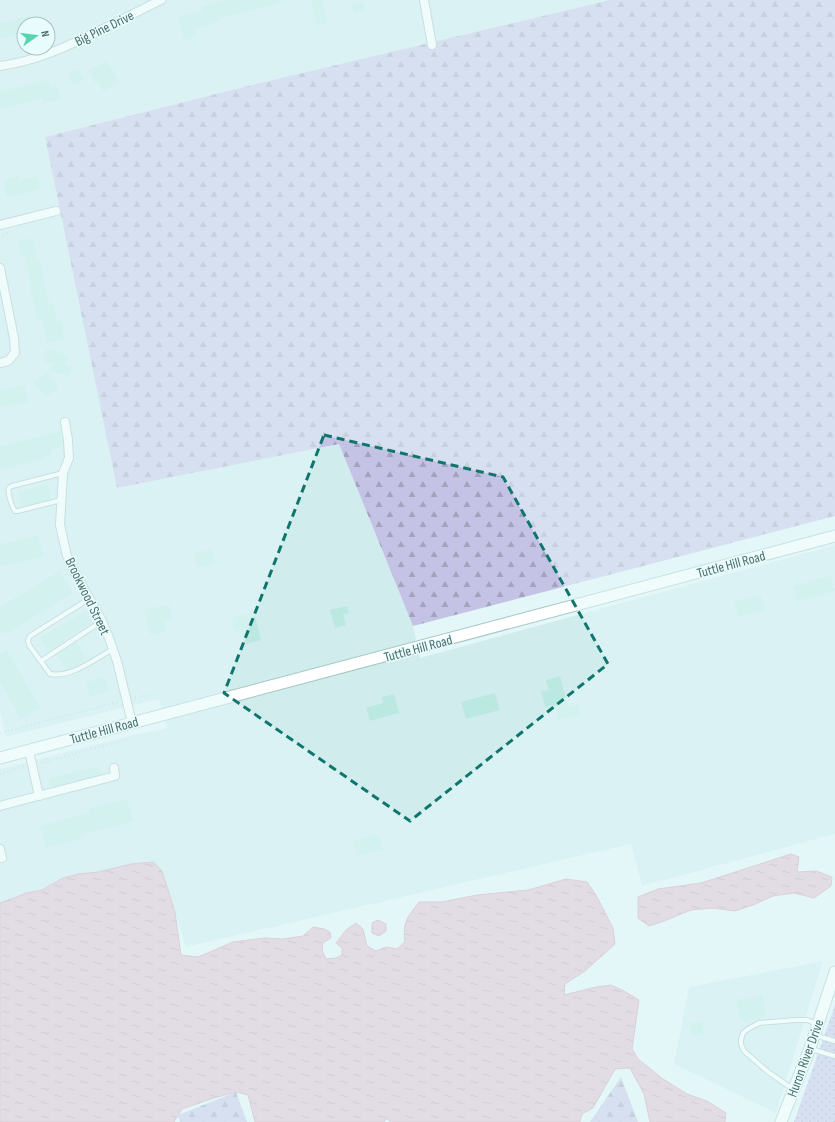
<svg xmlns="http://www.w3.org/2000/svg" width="835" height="1122" font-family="'Sofia Sans Condensed',sans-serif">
<defs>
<pattern id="forest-firs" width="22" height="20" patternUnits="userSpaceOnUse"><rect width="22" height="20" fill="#c5c3e5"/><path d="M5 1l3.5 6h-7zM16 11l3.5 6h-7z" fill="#a2a3bd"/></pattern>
<pattern id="park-dots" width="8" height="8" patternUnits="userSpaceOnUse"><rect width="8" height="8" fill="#c5c3e5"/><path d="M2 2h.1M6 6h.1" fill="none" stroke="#a2a3bd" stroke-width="1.8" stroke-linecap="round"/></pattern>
<pattern id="water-ripples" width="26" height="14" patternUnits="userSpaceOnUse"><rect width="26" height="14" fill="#e0bac9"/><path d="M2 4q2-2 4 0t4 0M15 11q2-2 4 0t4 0" fill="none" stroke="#b89ba7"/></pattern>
</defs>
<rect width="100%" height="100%" fill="#e3f7f9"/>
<!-- residential -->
<g fill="#d0eced" fill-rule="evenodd">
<path d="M0 0H610L256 84 45 137 117 488 339 444 413 626 420 658 835 545V834L642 886 631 844 186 947 162 871 98 872 78 874 63 878 42 890 27 893 0 903V769L141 733 167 728 159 699 6 737 0 710ZM24 24H48V48H24Z"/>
<polygon points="823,961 776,1113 674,1064 689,987"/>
</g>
<!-- forest -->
<g fill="url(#forest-firs)">
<polygon points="610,0 835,0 835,516 413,626 339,444 117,488 45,137 256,84"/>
<polygon points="621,1077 638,1122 590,1122"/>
<polygon points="236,1092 247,1122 180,1122 178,1115"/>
</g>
<!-- park -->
<polygon fill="url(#park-dots)" points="835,1005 835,1122 794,1122"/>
<!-- water -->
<g fill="url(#water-ripples)" stroke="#d1a1b3">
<polygon points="791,854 799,857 797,872 816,871 832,877 831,886 814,898 794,893 773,896 753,905 735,911 713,908 691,910 664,921 649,926 638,918 638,897 658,889 701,883"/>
<path d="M153 862 162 871 175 912 181 955 198 957 233 942 264 938 283 939 303 936 313 927 324 929 330 932 331 938 323 943 322 950 326 959 336 958 342 955V948L336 943 346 930 356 923 363 929 367 946 376 951 386 947 397 949 405 942C402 922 408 917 419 902H442L477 895 528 890 566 879 587 882 596 895 613 928 615 944 585 971 565 984 564 995 596 987 611 985 624 991 639 1000 632 1049 638 1059 663 1079 687 1094 707 1101 726 1113 725 1122H650L644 1094 630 1068 615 1069 593 1108 582 1114 580 1122H391L387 1119 383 1122H255L248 1095 236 1092 214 1098 182 1109 174 1122H0V903L27 893 42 890 63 878 78 874 98 872 131 864Z"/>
<polygon points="378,920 386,924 386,931 379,936 372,933 372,923"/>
</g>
<!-- building -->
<g fill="#bce8e2">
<polygon points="224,0 279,0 279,3 219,19 219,21 194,29 196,37 184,40 178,17 202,11 201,7"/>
<polygon points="311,0 322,0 327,22 317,25"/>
<polygon points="363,2 365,10 354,13 352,4"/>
<polygon points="29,16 31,24 24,24 24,33 0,39 0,23"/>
<polygon points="107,61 119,83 103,91 98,81 95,83 88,71"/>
<polygon points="78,68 84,79 74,85 68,74"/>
<polygon points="48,80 50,87 57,85 61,99 43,103 42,98 0,109 0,92"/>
<polygon points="18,176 19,181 37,177 40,189 7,197 3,180"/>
<polygon points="32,238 37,259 39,259 43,274 41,275 50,305 53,304 57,322 61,321 64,339 47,343 42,319 37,320 35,309 36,309 29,286 32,285 25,257 22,258 18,242"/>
<polygon points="46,349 68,355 65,365 72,367 70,376 48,370 54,364 43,361"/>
<polygon points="46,372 59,387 46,397 33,382"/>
<polygon points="24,385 28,402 13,405 12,404 0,407 0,391"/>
<polygon points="61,430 63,446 50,450 51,455 43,457 44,459 0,470 0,446 54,433 54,432"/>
<polygon points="48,484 51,499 21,507 18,492"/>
<polygon points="38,535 43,556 0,566 0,544"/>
<polygon points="212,549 215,563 197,567 194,553"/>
<polygon points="60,571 73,593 4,635 0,628 0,607"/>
<polygon points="831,576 835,591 797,601 793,586"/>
<polygon points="761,595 765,610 738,617 734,602"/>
<polygon points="169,604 172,619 163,621 166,631 150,635 144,610"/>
<polygon points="347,606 349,613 343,614 346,625 335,628 330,610"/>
<polygon points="86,611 93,622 48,652 40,637"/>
<polygon points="254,612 261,640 245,644 241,630 235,631 232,618"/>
<polygon points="76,642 87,660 66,670 57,655"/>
<polygon points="7,650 40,708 21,719 0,682 0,654"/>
<polygon points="560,676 568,707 578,704 581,714 558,720 554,705 545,707 541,691 549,690 546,680"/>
<polygon points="105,677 109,691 90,697 86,683"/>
<polygon points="495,693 500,710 466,719 461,702"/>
<polygon points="394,694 399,713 370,721 366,708 383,703 382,697"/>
<polygon points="99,766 102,774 51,787 49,778"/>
<polygon points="126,799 133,821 81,835 82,838 46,848 40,826 90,813 89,809"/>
<polygon points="379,834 383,849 357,856 353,840"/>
<polygon points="762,995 766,1018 740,1022 736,1000"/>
<polygon points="702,1021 704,1033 692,1035 690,1023"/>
</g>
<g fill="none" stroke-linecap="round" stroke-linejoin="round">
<!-- service casing -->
<g stroke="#a6c3c1" stroke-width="6">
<g id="service">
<path d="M61 500 18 511H15C12 507 7 492 9 488 10 487 11 486 12 486L63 473"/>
<path d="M89 599 30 636 28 640 29 645 50 674C71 678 95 659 113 649"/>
<polyline points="41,661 102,621"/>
<polyline points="814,1035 835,1041"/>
<polyline points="811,1049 835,1056"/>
<polyline points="793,1089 768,1072 744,1051 741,1044 741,1040 743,1033 748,1029 759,1023 796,1020 807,1020 817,1024"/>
</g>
</g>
<!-- minor casing -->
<g stroke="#a6c3c1" stroke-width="10">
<g id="minor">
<polyline points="424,0 432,45"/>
<path d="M0 66C37 61 68 46 101 30 121 20 141 10 161 0"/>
<polyline points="0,225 56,211"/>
<polyline points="0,268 14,338 15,353 8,361 0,363"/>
<polyline points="65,422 68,440 69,458 63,473 60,525 67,556 75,573 102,621 109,638 117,661 132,723"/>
<polyline points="29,751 39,796"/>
<polyline points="0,806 115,776 114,768"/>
<polyline points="0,849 2,858"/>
</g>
</g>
<!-- secondary casing -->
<g stroke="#a5c6c3" stroke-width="13">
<g id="secondary">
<polyline points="0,758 835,536"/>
<polyline points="781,1122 810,1048 835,972"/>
</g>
</g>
<!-- path -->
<g stroke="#a1d0c9" stroke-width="1.5" stroke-dasharray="1 3" stroke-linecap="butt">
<polyline points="3,235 8,233"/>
<polyline points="135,698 151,694"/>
<polyline points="0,733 118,702"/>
<polyline points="41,763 132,738"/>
<polyline points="0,774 24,767"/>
</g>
<!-- service -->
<use href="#service" stroke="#fff" stroke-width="4"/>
<!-- minor -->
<use href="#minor" stroke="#fff" stroke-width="8"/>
<!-- secondary -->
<use href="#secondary" stroke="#fff" stroke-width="11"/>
</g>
<!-- marked area -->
<path d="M0 0H835V1122H0ZM324 435 503 477 608 664 410 821 224 693Z" fill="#e3f7f9" fill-opacity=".55" fill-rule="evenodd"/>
<path fill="none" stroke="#0f766e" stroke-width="3" stroke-dasharray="8 5" stroke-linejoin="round" d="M324 435 503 477 608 664 410 821 224 693Z"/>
<g text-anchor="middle" stroke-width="3" stroke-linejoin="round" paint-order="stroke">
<!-- street labels -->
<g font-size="14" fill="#4c6e68" stroke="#e8fbfd">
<text transform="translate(104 28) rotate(-26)" y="5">Big Pine Drive</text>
<text transform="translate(731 564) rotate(-15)" y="5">Tuttle Hill Road</text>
<text transform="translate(88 596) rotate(64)" y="5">Brookwood Street</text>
<text transform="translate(418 648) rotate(-15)" y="5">Tuttle Hill Road</text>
<text transform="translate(104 730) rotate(-15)" y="5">Tuttle Hill Road</text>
<text transform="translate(805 1058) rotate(-70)" y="5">Huron River Drive</text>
</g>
</g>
<!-- north arrow -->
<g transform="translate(36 36) rotate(76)"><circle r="19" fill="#e8fbfd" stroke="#aac3c1"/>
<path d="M0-3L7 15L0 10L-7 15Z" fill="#55d6af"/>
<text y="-6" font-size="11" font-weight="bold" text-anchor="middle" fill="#4c6e68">N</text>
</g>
</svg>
